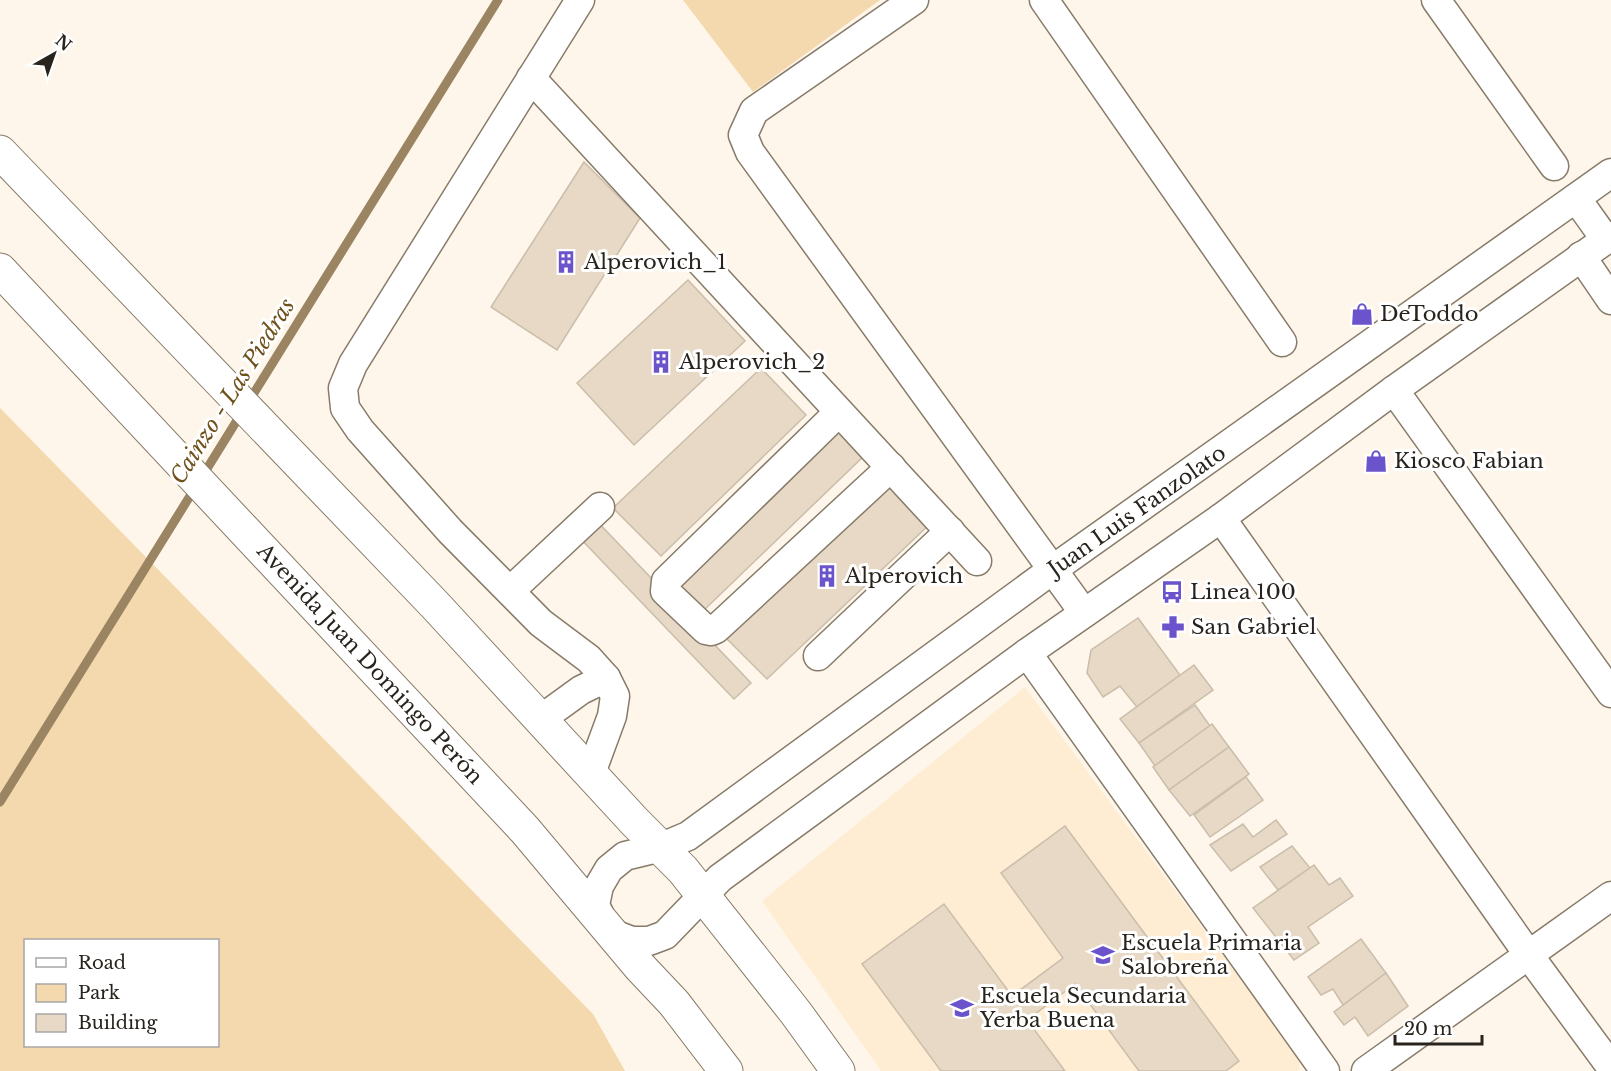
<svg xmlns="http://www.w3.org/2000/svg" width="1611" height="1071" font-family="'Libre Baskerville',serif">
<rect width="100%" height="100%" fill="#fef6ea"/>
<!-- built -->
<polygon fill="#ffedd3" points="1025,687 1300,1060 1299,1071 881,1071 762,901"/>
<!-- green -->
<g fill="#f4d8ae" fill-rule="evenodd">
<polygon points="683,0 880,0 753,92"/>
<path d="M0 408 593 1014 625 1071H0ZM218 940V1046H26V940Z"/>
</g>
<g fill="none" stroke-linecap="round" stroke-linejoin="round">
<!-- stream -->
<polyline stroke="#9b8462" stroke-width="9" points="0,802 498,0"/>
</g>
<!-- building -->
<g fill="#e7d9c6" stroke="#cabdaa" stroke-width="1.5">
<polygon points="584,162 640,218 557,350 491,307"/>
<polygon points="688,280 745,341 634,445 577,383"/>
<polygon points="761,368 806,415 661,556 613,508"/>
<polygon points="835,422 867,453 702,612 672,578"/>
<polygon points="885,477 933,521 767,679 719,631"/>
<polygon points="594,518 751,683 734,699 577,535"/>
<polygon points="1138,618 1180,675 1137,707 1120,686 1103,697 1087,673 1091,650"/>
<polygon points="1194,665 1213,690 1139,743 1120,719"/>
<polygon points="1195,705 1210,726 1155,766 1139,743"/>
<polygon points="1212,724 1229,747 1169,790 1153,767"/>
<polygon points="1229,747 1249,774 1190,816 1169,790"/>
<polygon points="1246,777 1263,800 1210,837 1194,815"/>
<polygon points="1276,820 1287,834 1231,871 1210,845 1243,824 1253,837"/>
<polygon points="1065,826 1239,1061 1226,1071 1139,1071 1075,984 1027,1020 1065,1071 941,1071 862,964 944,904 1012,996 1063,958 1001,873"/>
<polygon points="1292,846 1310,868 1278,890 1260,867"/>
<polygon points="1314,865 1329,885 1340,878 1353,896 1308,927 1319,943 1294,960 1253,908"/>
<polygon points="1361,939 1386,973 1343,1005 1333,989 1321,995 1308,977"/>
<polygon points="1386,973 1408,1006 1368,1036 1355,1017 1344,1025 1334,1012"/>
</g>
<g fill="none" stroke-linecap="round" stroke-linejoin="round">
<!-- minor casing -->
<g stroke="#877b69" stroke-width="31">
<g id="minor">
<polyline points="580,0 353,364 343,388 345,408 360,430 450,531 541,623 589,659 606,678 615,696 612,716 591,773"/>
<polyline points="914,0 754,111 743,135 750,152 1084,613"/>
<polyline points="1044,0 1282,342"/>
<polyline points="1436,0 1554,166"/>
<polyline points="531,78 977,561"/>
<polyline points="1611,173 1052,570 688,836 662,847 625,856 609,869 599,886 595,905 604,924 616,935 632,941 649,941 665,935 720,878 1027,653 1221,518 1394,390 1611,236"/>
<polyline points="1576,198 1606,240"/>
<polyline points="1581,256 1611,300"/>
<polyline points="1394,390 1611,693"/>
<polyline points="839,412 666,581 665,591 706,630 711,631 716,629 891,467"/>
<polyline points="1221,518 1528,954 1611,1067"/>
<polyline points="510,591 600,507"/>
<polyline points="1027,653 1325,1071"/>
<polyline points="818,656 950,531"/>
<polyline points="541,719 581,690 606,678"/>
<polyline points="1366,1071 1611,896"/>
</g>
</g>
<!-- major casing -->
<g stroke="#877b69" stroke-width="35">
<g id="major">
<polyline points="0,152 435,605 635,822 683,870 796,1013 838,1071"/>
<polyline points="0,270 525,830 640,967 674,1003 726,1071"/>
</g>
</g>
<!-- minor -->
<use href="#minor" stroke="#fff" stroke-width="28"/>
<!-- major -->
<use href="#major" stroke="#fff" stroke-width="33"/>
</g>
<!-- icons -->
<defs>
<g id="building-bare" transform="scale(1.8)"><path d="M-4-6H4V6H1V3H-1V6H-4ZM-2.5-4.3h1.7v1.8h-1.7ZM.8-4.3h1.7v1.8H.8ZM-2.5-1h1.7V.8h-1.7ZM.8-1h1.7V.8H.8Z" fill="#6b53cc" stroke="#fff" stroke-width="2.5" paint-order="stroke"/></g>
<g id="shop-bare" transform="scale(1.8)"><path d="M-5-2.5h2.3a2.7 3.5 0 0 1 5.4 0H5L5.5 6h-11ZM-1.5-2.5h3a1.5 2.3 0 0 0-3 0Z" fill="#6b53cc" stroke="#fff" stroke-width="2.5" paint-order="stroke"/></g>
<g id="bus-bare" transform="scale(1.8)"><path d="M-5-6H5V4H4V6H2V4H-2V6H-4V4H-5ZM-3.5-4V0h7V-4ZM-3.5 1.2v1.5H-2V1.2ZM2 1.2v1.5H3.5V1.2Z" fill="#6b53cc" stroke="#fff" stroke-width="2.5" paint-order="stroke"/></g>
<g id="pharmacy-bare" transform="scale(1.8)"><path d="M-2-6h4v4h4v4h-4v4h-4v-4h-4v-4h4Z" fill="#6b53cc" stroke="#fff" stroke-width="2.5" paint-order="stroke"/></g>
<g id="school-bare" transform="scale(1.8)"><path d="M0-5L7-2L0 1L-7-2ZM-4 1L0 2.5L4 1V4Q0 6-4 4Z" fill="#6b53cc" stroke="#fff" stroke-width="2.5" paint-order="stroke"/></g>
</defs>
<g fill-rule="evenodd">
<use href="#building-bare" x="566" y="262"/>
<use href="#shop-bare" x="1362" y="314"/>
<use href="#building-bare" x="661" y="362"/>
<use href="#shop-bare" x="1376" y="461"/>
<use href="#building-bare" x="827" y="576"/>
<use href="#bus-bare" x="1172" y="592"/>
<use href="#pharmacy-bare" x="1173" y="627"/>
<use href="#school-bare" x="1103" y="955"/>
<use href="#school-bare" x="962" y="1008"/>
</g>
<g text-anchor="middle" stroke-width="6" stroke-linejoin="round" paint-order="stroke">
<!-- poi labels -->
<g font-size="21" fill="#28231c" stroke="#fff" text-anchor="start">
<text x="584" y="269">Alperovich_1</text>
<text x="1380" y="321">DeToddo</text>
<text x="679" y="369">Alperovich_2</text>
<text x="1394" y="468">Kiosco Fabian</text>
<text x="845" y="583">Alperovich</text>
<text x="1190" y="599">Linea 100</text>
<text x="1191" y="634">San Gabriel</text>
<text x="1121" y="950">Escuela Primaria<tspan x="1121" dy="24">Salobreña</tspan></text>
<text x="980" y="1003">Escuela Secundaria<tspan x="980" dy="24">Yerba Buena</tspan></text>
</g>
<!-- street labels -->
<g font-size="21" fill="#28231c" stroke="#fff">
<text transform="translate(1137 511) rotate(-35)" y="7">Juan Luis Fanzolato</text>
<text transform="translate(370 664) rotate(47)" y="7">Avenida Juan Domingo Perón</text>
</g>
<!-- water labels -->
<g font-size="22" font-style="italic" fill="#6f511b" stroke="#fff">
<text transform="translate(232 391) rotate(-58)" y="8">Cainzo - Las Piedras</text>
</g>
</g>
<!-- legend -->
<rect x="24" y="939" width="195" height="108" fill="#ffffff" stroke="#a9a7a4" stroke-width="1.5"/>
<rect x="36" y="958" width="30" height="9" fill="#ffffff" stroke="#a9a7a4" stroke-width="1.5"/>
<text x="78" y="969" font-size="18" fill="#28231c">Road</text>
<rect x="36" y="984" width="30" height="18" fill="#f4d8ae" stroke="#a9a7a4" stroke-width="1.5"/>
<text x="78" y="999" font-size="18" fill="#28231c">Park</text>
<rect x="36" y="1014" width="30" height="18" fill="#e7d9c6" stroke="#a9a7a4" stroke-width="1.5"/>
<text x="78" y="1029" font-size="18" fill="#28231c">Building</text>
<!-- north arrow -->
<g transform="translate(54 54) rotate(40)" stroke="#ffffff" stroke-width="4.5" paint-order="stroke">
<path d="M0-4.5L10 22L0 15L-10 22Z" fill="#28231c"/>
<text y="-9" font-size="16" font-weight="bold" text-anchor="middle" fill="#28231c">N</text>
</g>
<!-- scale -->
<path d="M1395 1035v9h87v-9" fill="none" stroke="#28231c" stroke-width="3"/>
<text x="1404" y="1035" font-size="18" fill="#28231c" stroke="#ffffff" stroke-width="4.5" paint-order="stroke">20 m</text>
</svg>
